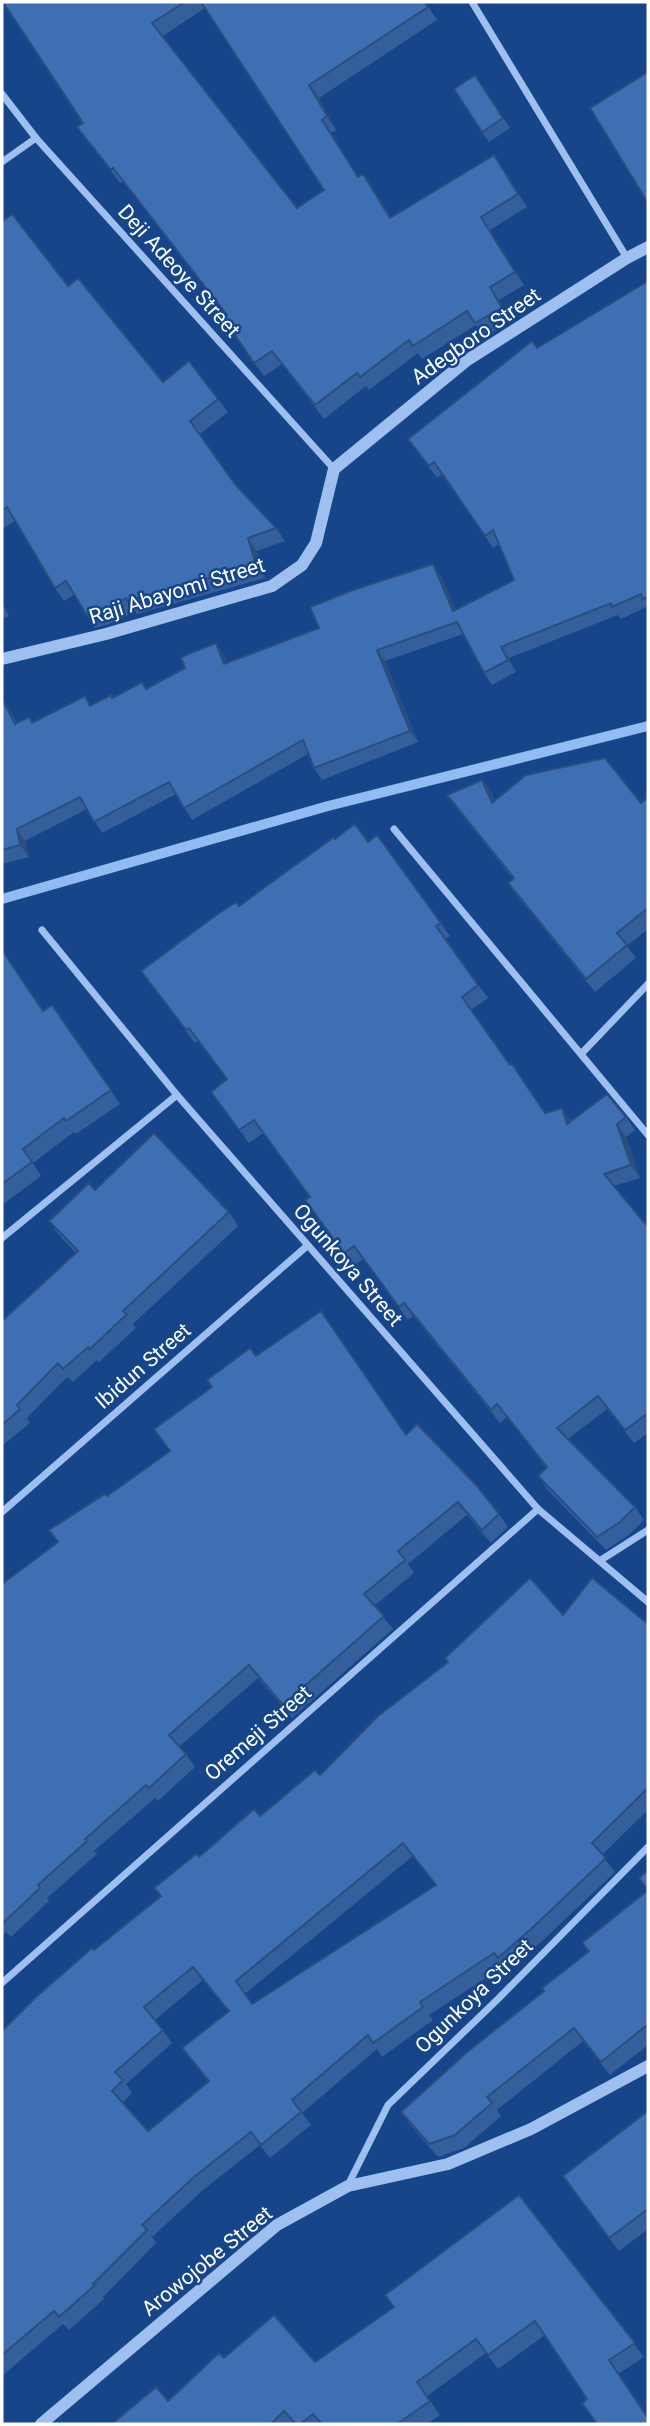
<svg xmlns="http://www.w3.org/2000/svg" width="650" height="2426" font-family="Roboto,sans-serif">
<rect width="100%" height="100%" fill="#16458a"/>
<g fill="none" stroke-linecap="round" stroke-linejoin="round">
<!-- stream -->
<polyline stroke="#91bbf1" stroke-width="10" points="2,899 328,806 648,726"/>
<!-- minor -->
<g stroke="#9fc0ef" stroke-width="7">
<polyline points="472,2 627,258"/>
<polyline points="2,94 36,138 334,469"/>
<polyline points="2,162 36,138"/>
<polyline points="394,829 648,1135"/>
<polyline points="42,930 177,1095 538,1509 648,1602"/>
<polyline points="582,1053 648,984"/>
<polyline points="2,1238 177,1095"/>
<polyline points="2,1512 307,1246"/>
<polyline points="601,1560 648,1530"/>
<polyline points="2,1983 538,1509"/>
<polyline points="348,2185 388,2105 498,1999 648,1847"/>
</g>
<!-- tertiary -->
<g stroke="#9fc0ef" stroke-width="12">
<polyline points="2,659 106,634 272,586 302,565 316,543 334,469 466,361 627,258 648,247"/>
<polyline points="41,2424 277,2225 348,2186 448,2164 531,2129 648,2066"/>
</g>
</g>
<!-- wall -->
<g fill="#355f9a" fill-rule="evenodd">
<path d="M3 2H425L437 20 319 98 336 130 331 133 358 177 363 174 391 218 503 168 527 207 490 230 524 285 499 300 511 321 485 337 476 325 422 359 418 353 369 390 366 386 324 419 282 364 264 376 254 363 227 315 123 182 120 183 77 127 83 123ZM205 8 324 190 297 208 163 36Z"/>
<polygon points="482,85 510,128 489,142 482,132"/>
<polygon points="2,222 68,286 163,382 218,399 228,412 200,434 235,484 276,528 285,541 257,551 265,578 137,614 135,611 118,621 95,628 74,595 64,601 55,588 15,521 2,529"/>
<polygon points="648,281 648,606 621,619 618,615 509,658 516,672 492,685 484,673 463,634 385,661 418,742 322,780 314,768 308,754 192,820 176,794 102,833 87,809 25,841 29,857 2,864 2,698 17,723 29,717 33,722 92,705 113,698 142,682 147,689 224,654 227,662 319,628 441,576 456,610 514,580 499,544 493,548 442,474 437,478 408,439 537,348"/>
<polygon points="2,601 9,616 2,619"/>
<polygon points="482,780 492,793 494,800 641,803 648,797 648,929 627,946 636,958 595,992 517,896 508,883 513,879 456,808 447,795"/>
<polygon points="377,835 450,936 445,939 488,998 471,1010 510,1065 545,1113 571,1121 619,1107 635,1130 626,1137 640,1178 614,1186 648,1227 648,1433 634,1443 607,1409 568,1439 635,1507 644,1520 630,1534 606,1550 547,1489 538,1476 546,1468 507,1417 500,1423 413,1316 408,1320 363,1259 353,1266 305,1200 310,1197 263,1133 249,1143 211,1092 227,1080 198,1041 195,1043 141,971 239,906 335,839 368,842"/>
<polygon points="2,950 43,1011 52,1005 120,1104 76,1134 74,1132 33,1163 41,1176 2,1205"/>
<polygon points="95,1190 229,1212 238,1226 133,1324 136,1328 99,1362 97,1360 73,1382 67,1377 27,1418 30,1423 2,1446 2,1319 3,1320 76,1253 58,1234 49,1221"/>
<polygon points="256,1356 406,1434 499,1514 508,1527 491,1543 467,1515 408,1564 414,1573 374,1606 393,1629 292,1718 258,1678 180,1746 195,1767 158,1801 155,1798 94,1851 97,1854 47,1898 49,1901 11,1937 6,1932 2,1936 2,1584 58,1542 107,1496 170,1451"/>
<path d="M563 1615 648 1624V1810L602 1855 615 1872 541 1942 507 1971 503 1967 429 2015 433 2020 382 2057 377 2049 302 2113 311 2125 270 2158 260 2145 203 2190 152 2237 156 2243 103 2297 104 2299 69 2330 63 2324 2 2376V2031L94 1950 160 1896 154 1888 320 1775 447 1662 445 1658ZM413 1856 436 1885 252 2004 245 1994ZM203 1980 228 2011 182 2048 208 2082 148 2131 123 2103 132 2093 126 2084 172 2043 155 2020Z"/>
<polygon points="648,1870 648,2045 610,2075 583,2041 497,2110 501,2116 464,2148 438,2157 410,2125 401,2112 544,1991 588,1952 582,1943 647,1890 639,1878"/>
<polygon points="648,2111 648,2229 619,2251 573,2190"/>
<polygon points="519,2195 644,2357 618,2374 587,2399 545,2335 498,2369 486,2353 427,2396 440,2415 427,2424 112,2424 168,2401 224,2358 315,2362 394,2308"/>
</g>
<!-- shaded-wall -->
<g fill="#2b4e7d">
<polygon points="309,85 319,98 336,130 327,116"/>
<polygon points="322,120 331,133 367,191 358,177"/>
<polygon points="494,155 503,168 527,207 518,194"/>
<polygon points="363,174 373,187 400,231 390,218"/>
<polygon points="481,217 490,230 524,285 515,272"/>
<polygon points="490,287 499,300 511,321 502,308"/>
<polygon points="248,538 257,551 265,578 256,565"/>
<polygon points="433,564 441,576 462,623 453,611"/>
<polygon points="2,601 9,616 2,606"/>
<polygon points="216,643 224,654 232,675 224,664"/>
<polygon points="501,647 509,658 516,672 508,660"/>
<polygon points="377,650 385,661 418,742 410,731"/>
<polygon points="2,698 7,705 23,736 15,724"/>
<polygon points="482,780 492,793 501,816 492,803"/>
<polygon points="17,829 25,841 29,857 20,845"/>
<polygon points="562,1108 571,1121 567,1124"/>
<polygon points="617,1124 626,1137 640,1178 631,1165"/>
</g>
<!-- building -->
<g fill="#3e6fb3" stroke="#2b4e7d" stroke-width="2" fill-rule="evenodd">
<polygon points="3,2 185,2 152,23 297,208 324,190 201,2 424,2 428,7 309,85 327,116 322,120 358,177 363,174 390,218 494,155 518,194 481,217 515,272 490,287 502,308 475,323 467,311 413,346 409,340 360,377 357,373 315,405 272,351 254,363 223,318 227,315 113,168 111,170 77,127 83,123"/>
<polygon points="648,72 648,203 590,108"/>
<polygon points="475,75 503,118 482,132 454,89"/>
<polygon points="12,214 68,286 78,278 163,382 189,361 218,399 190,421 235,484 276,528 248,538 256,565 128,601 126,598 109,608 86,614 66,581 55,588 7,507 2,510 2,222"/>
<polygon points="648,281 648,597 643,599 641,594 612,607 611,603 501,647 508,660 484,673 457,622 377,650 410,731 314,768 303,740 184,808 169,782 94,822 80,797 17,829 20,845 2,850 2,699 15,724 29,717 32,723 85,696 90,706 111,695 112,698 142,682 146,689 185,668 181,657 216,643 224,664 319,628 310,607 353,590 433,564 453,611 514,580 493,530 485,536 434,462 429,466 408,439 532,341 537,348"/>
<polygon points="605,758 641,803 648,797 648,908 617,933 627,945 586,979 508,883 514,878 447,795 482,780 492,803 526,775"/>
<polygon points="355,824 368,842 377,835 441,923 436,926 478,985 462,997 510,1065 512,1064 545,1113 562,1108 567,1124 607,1094 626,1117 617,1124 631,1165 604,1174 648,1227 648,1413 625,1430 598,1396 557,1428 635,1507 620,1522 597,1537 538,1476 547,1467 497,1404 491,1410 404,1303 399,1307 354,1246 344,1253 305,1200 310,1197 254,1120 239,1130 211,1092 227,1079 189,1028 186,1030 141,971 212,918 236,902 239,906 334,837 335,839"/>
<polygon points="2,950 43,1011 52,1005 111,1090 66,1121 64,1118 23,1149 32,1162 2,1184"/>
<polygon points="154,1133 229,1212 123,1311 127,1314 90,1349 88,1347 63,1369 58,1363 17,1405 20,1409 2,1425 2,1319 3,1320 78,1251 49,1221 89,1183 95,1190"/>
<polygon points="321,1311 406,1435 417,1424 477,1486 499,1514 482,1530 458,1502 398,1551 405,1560 364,1594 384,1616 283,1705 249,1665 169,1735 186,1754 149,1788 146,1785 85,1839 87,1841 38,1885 40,1888 2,1924 2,1584 58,1542 49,1530 105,1494 107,1496 170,1451 154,1429 212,1387 207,1380 250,1348 256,1356"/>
<path d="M530 1578 563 1615 592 1578 648 1624V1788L592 1843 606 1858 531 1929 498 1958 494 1953 420 2002 423 2007 373 2043 368 2035 292 2100 301 2112 261 2145 251 2132 194 2177 142 2225 147 2230 93 2284 95 2285 59 2317 54 2311 2 2355V2031L36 1997 92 1948 94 1950 161 1896 154 1888 196 1854 199 1857 254 1809 260 1816 315 1770 320 1775 378 1716 448 1662 445 1658ZM403 1843 436 1885 252 2004 236 1981ZM193 1967 229 2011 182 2048 209 2081 148 2131 112 2091 123 2080 115 2072 163 2030 144 2007Z"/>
<polygon points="648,1870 648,2026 647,2025 601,2062 574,2028 487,2097 492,2103 455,2135 429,2144 401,2112 466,2053 544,1991 542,1988 589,1951 582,1943 648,1890 639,1878"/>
<polygon points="648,2111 648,2210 648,2209 609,2238 563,2176"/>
<polygon points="519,2195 635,2343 609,2360 648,2418 648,2424 597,2424 582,2403 587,2399 535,2321 488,2355 476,2339 417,2382 430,2401 397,2424 322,2424 313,2414 300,2424 296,2424 284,2411 271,2424 112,2424 156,2387 168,2401 219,2353 224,2358 274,2315 315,2362 394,2307 385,2295"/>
</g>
<g text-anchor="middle" stroke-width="5" stroke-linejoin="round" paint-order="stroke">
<!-- street labels -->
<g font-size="21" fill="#fff" stroke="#16458a">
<text transform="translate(179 271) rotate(48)" y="7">Deji Adeoye Street</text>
<text transform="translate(476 336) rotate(-35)" y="7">Adegboro Street</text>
<text transform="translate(177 591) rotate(-17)" y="7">Raji Abayomi Street</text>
<text transform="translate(348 1265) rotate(49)" y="7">Ogunkoya Street</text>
<text transform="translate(143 1366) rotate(-41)" y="7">Ibidun Street</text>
<text transform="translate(258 1733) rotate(-41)" y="7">Oremeji Street</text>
<text transform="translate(474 1996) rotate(-44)" y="7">Ogunkoya Street</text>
<text transform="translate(207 2261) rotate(-39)" y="7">Arowojobe Street</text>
</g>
</g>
<!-- border -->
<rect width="650" height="2426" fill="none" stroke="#ffffff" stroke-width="7"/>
</svg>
